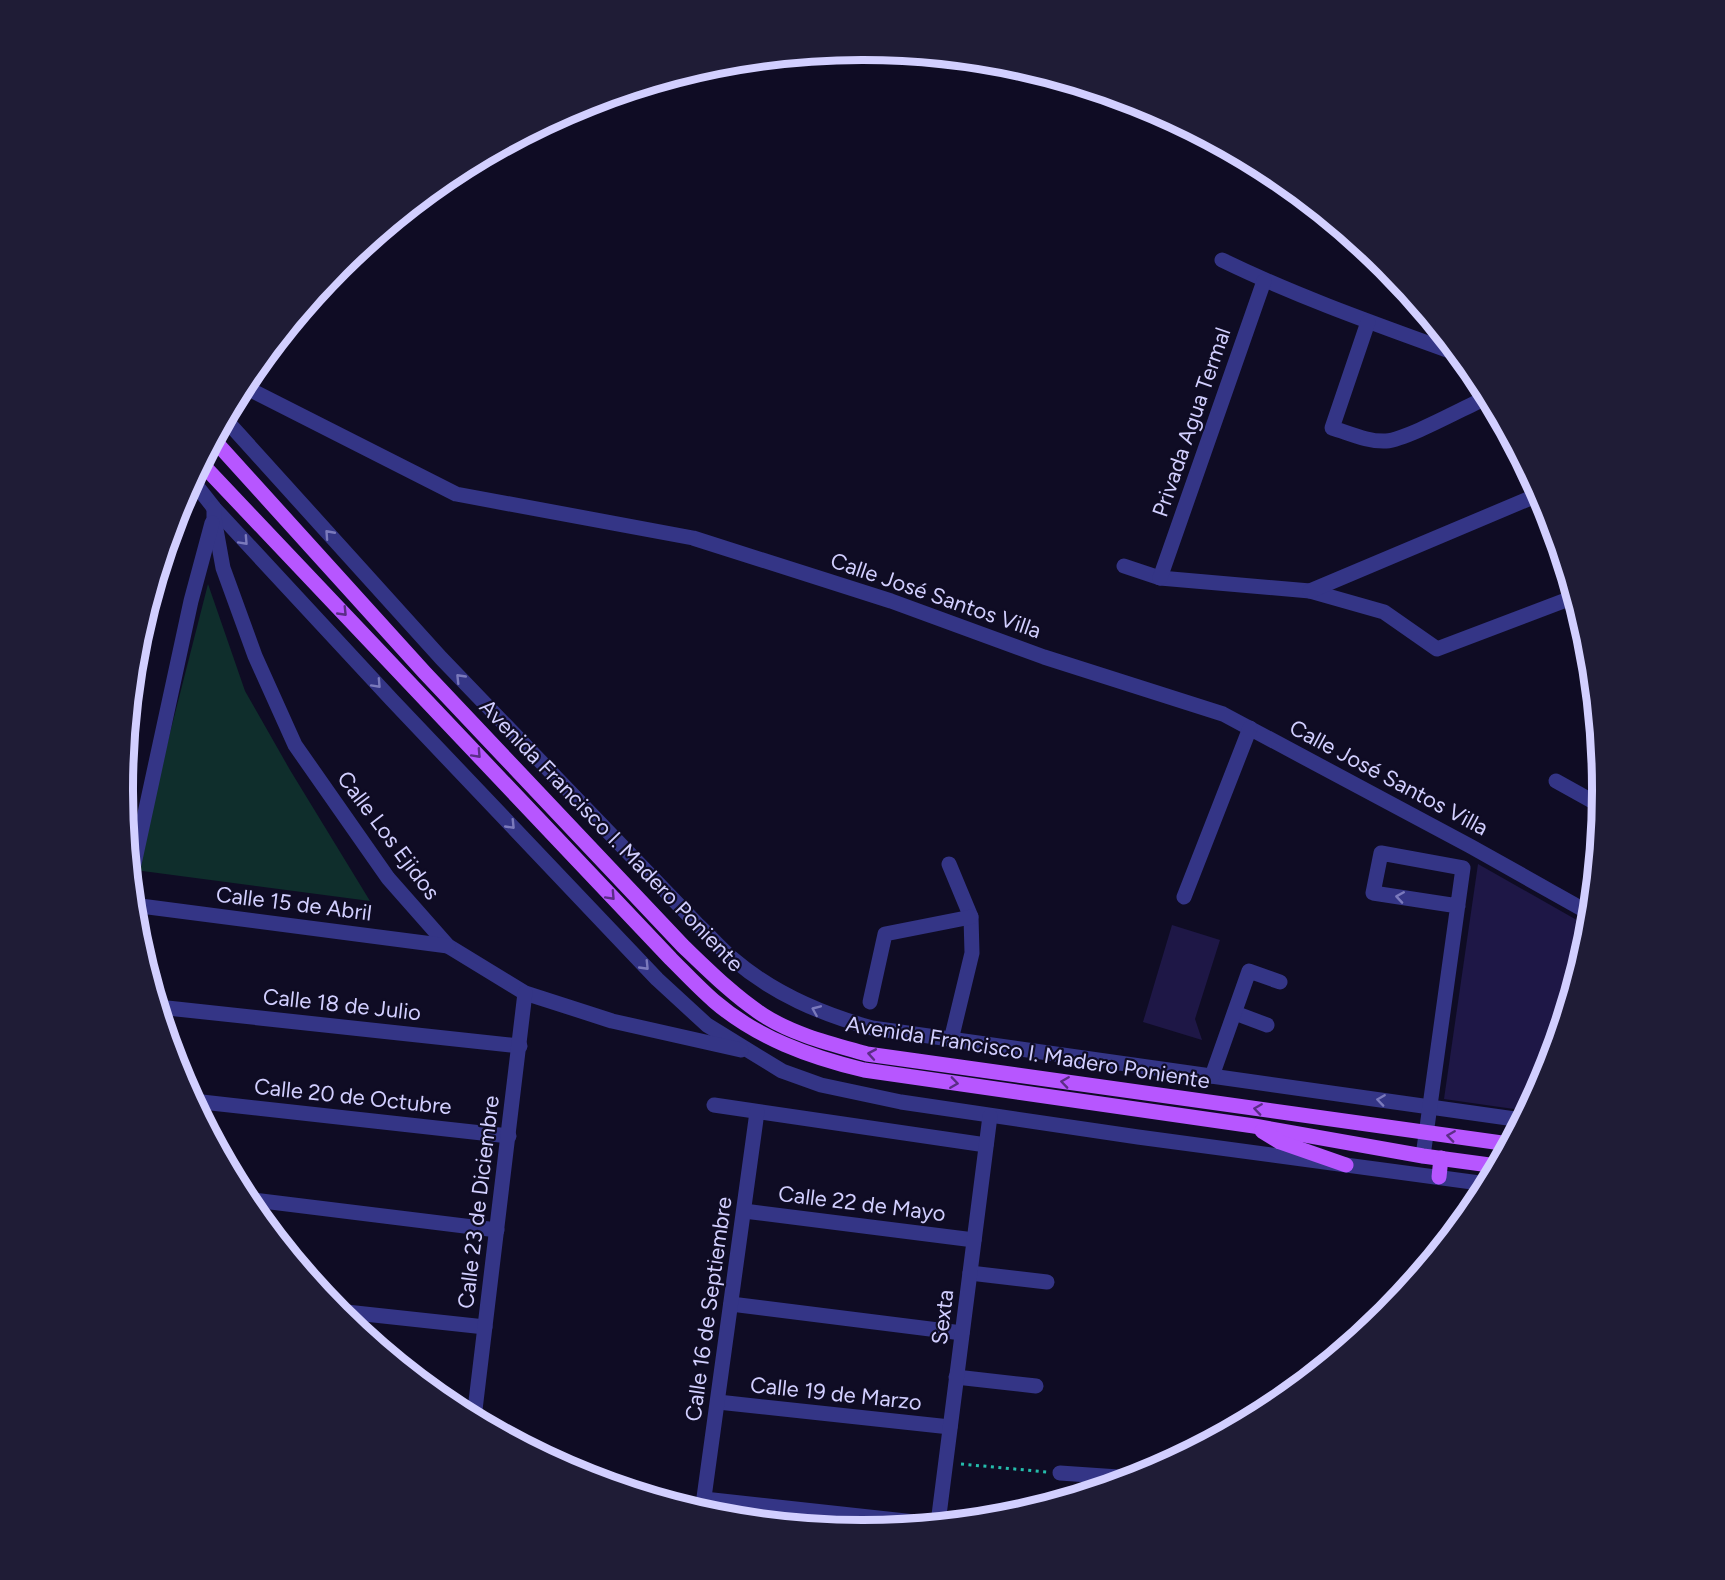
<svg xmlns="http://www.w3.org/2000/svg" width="1725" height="1580" font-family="Figtree,sans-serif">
<rect width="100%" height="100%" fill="#0f0c24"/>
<!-- green -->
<polygon fill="#0f2e2c" points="208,584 245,691 290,770 370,901 135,870"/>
<!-- building -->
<g fill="#1e1746">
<polygon points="1478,864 1589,927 1546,1074 1527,1111 1444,1099"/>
<polygon points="1172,925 1220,940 1195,1019 1202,1040 1143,1022"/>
</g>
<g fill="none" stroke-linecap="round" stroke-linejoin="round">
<!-- path -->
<polyline stroke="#25bdac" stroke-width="3" stroke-dasharray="3 4.5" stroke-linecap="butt" points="961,1464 1047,1472"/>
<!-- minor -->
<g stroke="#343586" stroke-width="15">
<path d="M1222 260C1298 297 1378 325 1458 354"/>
<path d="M1368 322 1332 428C1349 433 1368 442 1386 441 1408 439 1465 407 1488 397"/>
<polyline points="243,386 456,494 693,538 891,601 1044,657 1223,714 1470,846 1591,914"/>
<path d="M225 419 441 658 697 924C709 935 720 948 733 959 774 994 821 1014 872 1028L1522 1120"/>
<polyline points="192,480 214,508 392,700 657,979 707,1025 782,1071 821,1085 901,1102 1138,1137 1487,1184"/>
<polyline points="214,508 214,518 223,568 255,656 295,745 388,878 448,946 525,993 612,1021 741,1050"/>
<polyline points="1124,566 1160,578 1310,591 1384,612 1437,649 1574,597"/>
<polyline points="1160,578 1264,281"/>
<polyline points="1310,591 1540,494"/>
<polyline points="1556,781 1601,806"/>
<polyline points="949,864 971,917 972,953 951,1040"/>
<polyline points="131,878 191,601 212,523"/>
<polyline points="1184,897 1250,728"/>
<polyline points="133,905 448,946"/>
<polyline points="870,1002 885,934 971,917"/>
<polyline points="158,1007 520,1046"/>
<polyline points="1235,1013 1267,1025"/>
<polyline points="1212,1076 1249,971 1280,982"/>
<polyline points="193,1101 509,1136"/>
<polyline points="714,1105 986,1145"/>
<path d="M1423 1156C1437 1060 1450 964 1463 868L1381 853 1373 893 1458 906"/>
<polyline points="246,1199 497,1230"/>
<polyline points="744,1211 974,1240"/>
<polyline points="970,1273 1047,1282"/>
<polyline points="731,1304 962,1333"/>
<polyline points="337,1311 485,1327"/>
<polyline points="956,1377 1036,1386"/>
<polyline points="718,1402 950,1427"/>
<polyline points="474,1418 525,993"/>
<polyline points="1060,1473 1133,1478"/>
<polyline points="704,1499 933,1524"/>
<polyline points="702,1512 757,1112"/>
<polyline points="938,1523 990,1116"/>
</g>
<!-- major -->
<g stroke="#b756ff" stroke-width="15">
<path d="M214 440 425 673 683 946C708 970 734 996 763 1015 794 1035 832 1044 867 1054L1509 1144"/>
<path d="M201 463 671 959C685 973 699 988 714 1001 757 1038 810 1057 864 1070L1254 1126 1423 1156 1497 1166"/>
<polyline points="1262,1131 1280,1142 1346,1165"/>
<polyline points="1439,1177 1441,1158"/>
</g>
</g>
<!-- one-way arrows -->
<defs><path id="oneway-chevron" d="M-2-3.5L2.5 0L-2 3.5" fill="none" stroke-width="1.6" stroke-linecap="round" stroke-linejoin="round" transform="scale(1.5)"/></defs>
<g stroke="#7b7abc">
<use href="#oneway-chevron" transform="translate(329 534) rotate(-132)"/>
<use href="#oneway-chevron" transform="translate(244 541) rotate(47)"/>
<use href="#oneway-chevron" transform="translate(460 678) rotate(-134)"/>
<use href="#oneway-chevron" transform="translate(377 684) rotate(47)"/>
<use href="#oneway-chevron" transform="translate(511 825) rotate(46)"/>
<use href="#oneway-chevron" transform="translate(1400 897) rotate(-171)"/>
<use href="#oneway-chevron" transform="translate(645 966) rotate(46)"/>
<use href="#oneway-chevron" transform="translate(816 1010) rotate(-157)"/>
<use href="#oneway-chevron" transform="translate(1381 1100) rotate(-172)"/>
</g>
<g stroke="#5b2d87">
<use href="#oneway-chevron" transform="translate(343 612) rotate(46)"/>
<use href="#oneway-chevron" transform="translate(477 754) rotate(47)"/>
<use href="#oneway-chevron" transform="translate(611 896) rotate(47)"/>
<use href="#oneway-chevron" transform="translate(872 1054) rotate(-170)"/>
<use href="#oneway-chevron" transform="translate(1065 1082) rotate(-172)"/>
<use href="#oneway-chevron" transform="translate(954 1083) rotate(8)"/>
<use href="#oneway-chevron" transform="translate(1258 1109) rotate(-172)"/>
<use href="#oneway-chevron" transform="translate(1451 1136) rotate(-172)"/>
</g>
<g text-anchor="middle" stroke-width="4.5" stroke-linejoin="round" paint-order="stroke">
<!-- street labels -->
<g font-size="22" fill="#d2cfff" stroke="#0f0c24">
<text transform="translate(1191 422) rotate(-71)" y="8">Privada Agua Termal</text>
<text transform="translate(936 595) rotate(19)" y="8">Calle José Santos Villa</text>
<text transform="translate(1389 777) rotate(28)" y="8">Calle José Santos Villa</text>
<text transform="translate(389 835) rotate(53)" y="8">Calle Los Ejidos</text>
<text transform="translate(612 835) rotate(46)" y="8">Avenida Francisco I. Madero Poniente</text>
<text transform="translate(294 903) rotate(7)" y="8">Calle 15 de Abril</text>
<text transform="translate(342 1004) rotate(6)" y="8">Calle 18 de Julio</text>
<text transform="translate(1028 1052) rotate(9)" y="8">Avenida Francisco I. Madero Poniente</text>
<text transform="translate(353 1096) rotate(6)" y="8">Calle 20 de Octubre</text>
<text transform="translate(478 1202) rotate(-83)" y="8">Calle 23 de Diciembre</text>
<text transform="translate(862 1203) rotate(7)" y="8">Calle 22 de Mayo</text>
<text transform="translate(708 1309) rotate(-82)" y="8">Calle 16 de Septiembre</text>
<text transform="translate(942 1317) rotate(-83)" y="8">Sexta</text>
<text transform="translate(836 1393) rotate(6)" y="8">Calle 19 de Marzo</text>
</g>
</g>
<!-- crop -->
<path d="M0 0H1725V1580H0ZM862 60H863A729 729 0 0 1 1592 789V791A729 729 0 0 1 863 1520H862A729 729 0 0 1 133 791V789A729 729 0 0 1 862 60Z" fill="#1f1c36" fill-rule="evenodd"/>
<path fill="none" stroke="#d2cfff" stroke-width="8" d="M862 60H863A729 729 0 0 1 1592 789V791A729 729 0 0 1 863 1520H862A729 729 0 0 1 133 791V789A729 729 0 0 1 862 60Z"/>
</svg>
